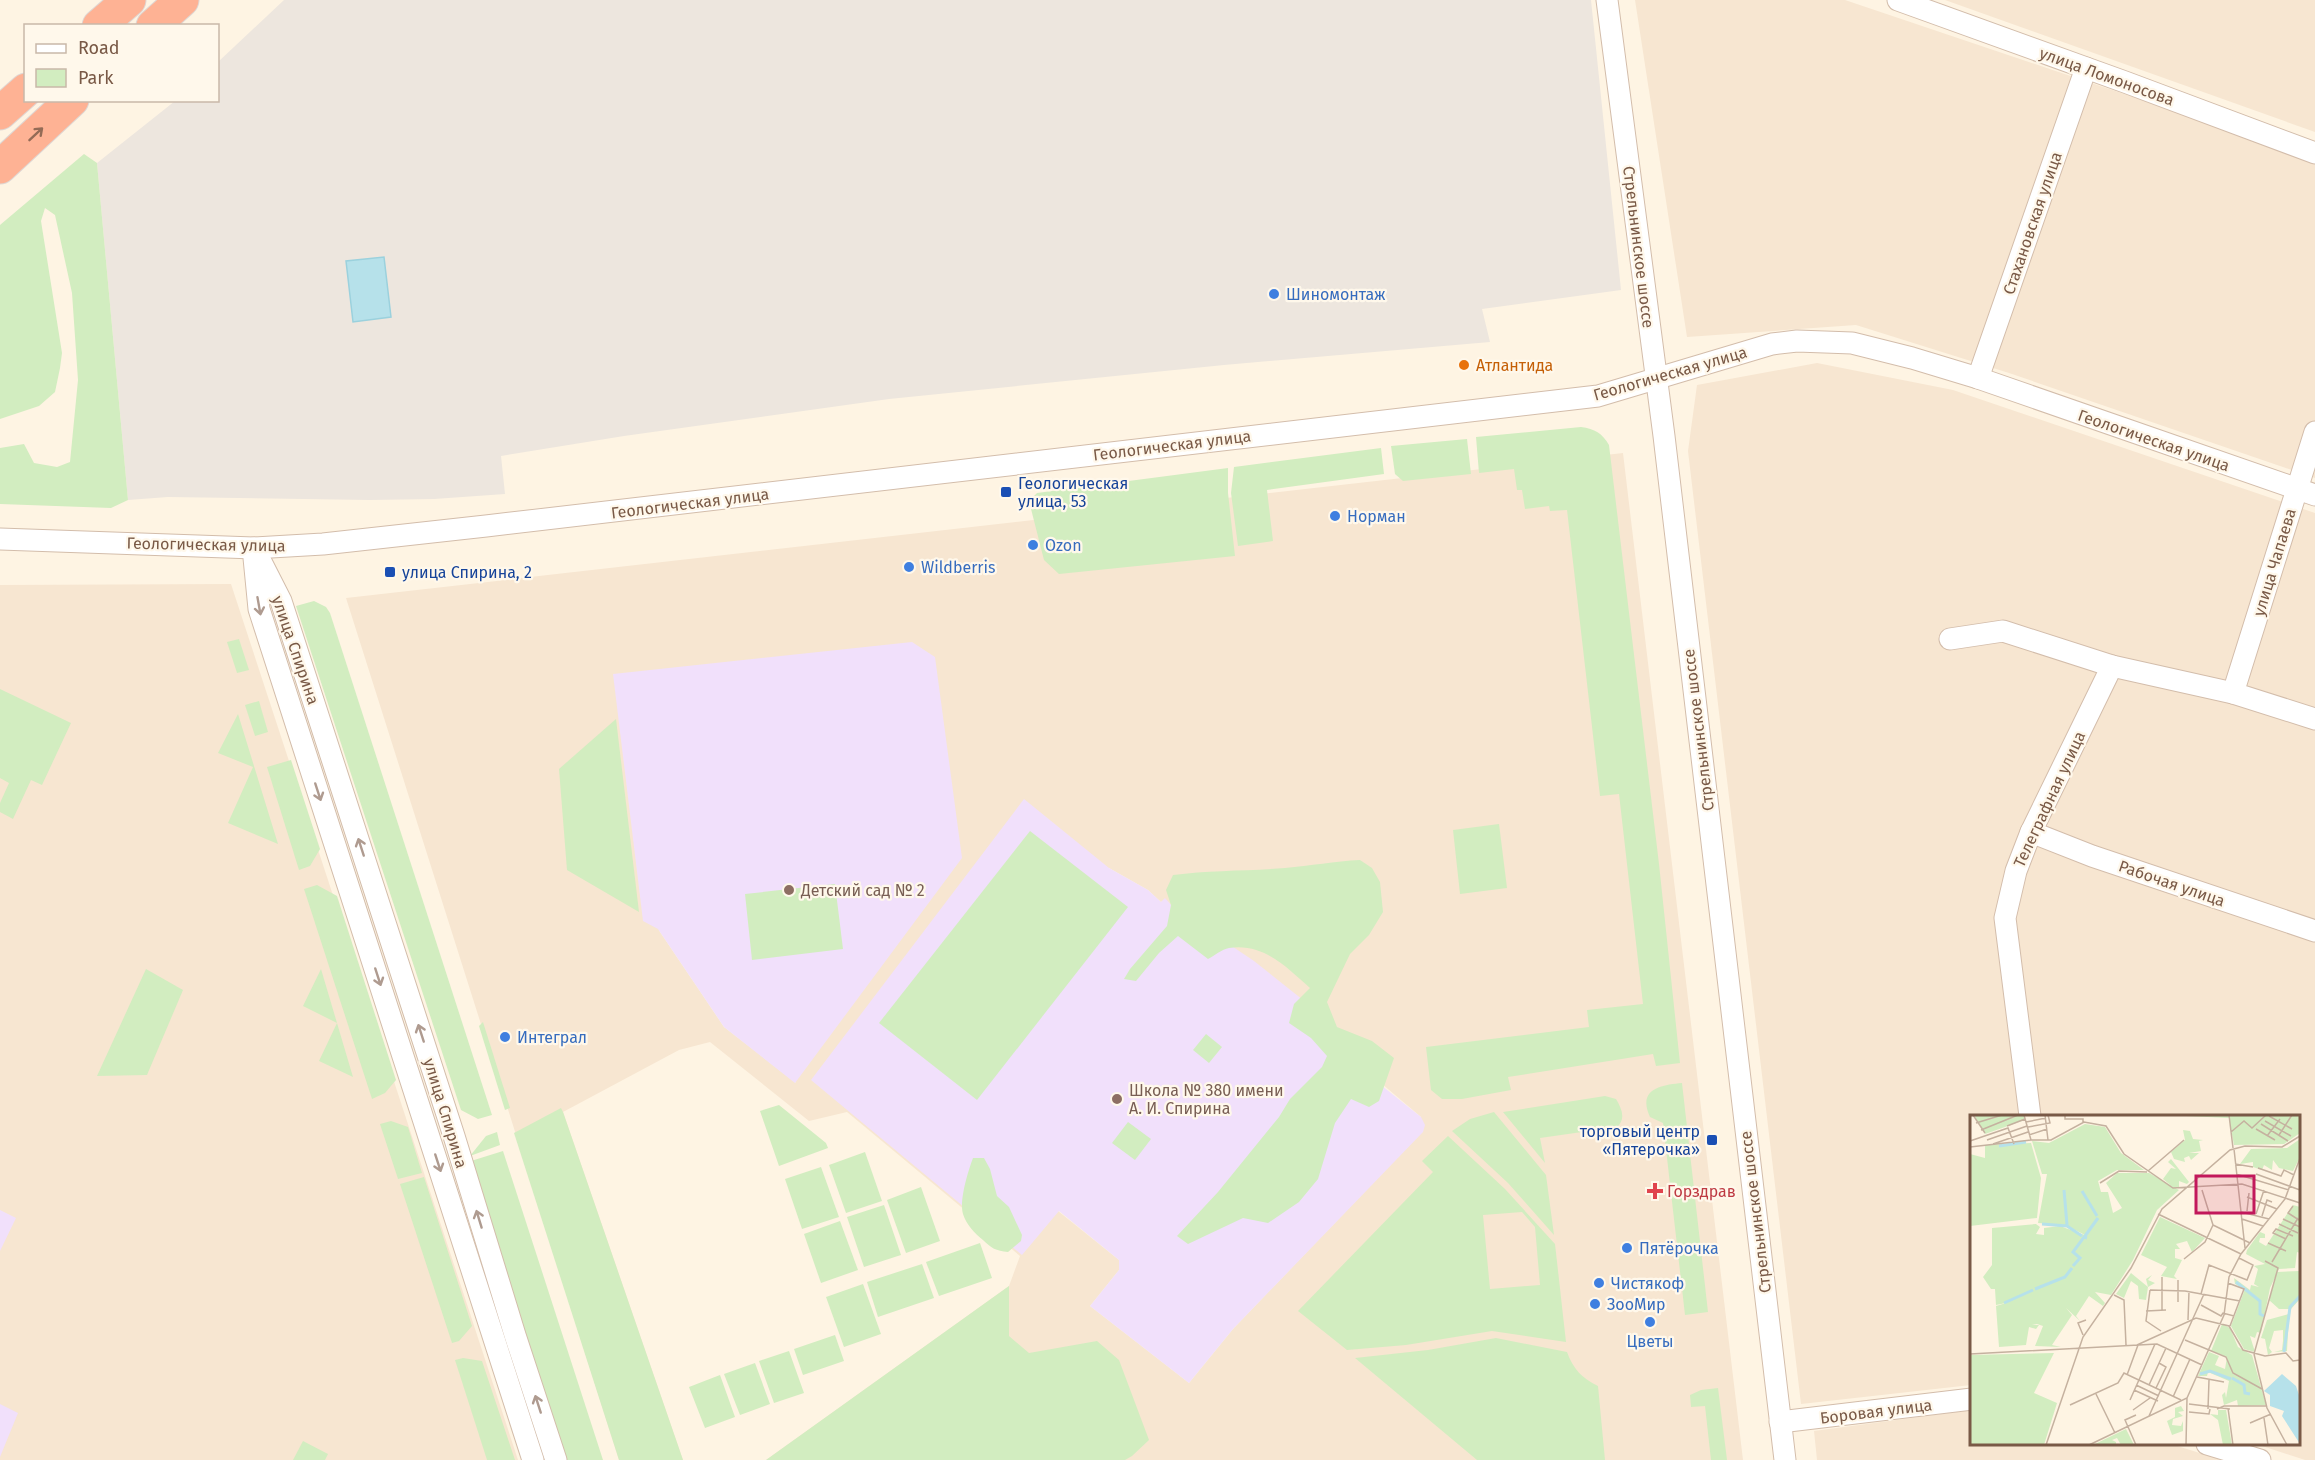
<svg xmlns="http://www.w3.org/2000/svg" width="2315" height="1460" font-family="'Fira Sans',sans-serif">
<rect width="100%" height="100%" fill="#fef4e3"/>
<!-- residential -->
<g fill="#f7e6d1" fill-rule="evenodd">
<polygon points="1635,0 1845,0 2136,98 2315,163 2315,478 2009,373 1856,325 1687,337"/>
<polygon points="1945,0 2315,0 2315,132"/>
<polygon points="1817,363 1953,390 2315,513 2315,1460 2305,1460 2256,1444 2298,1444 2298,1116 1972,1116 1971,1385 1801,1404 1688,451 1697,385"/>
<path d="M1623 453 1743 1460H766L1009 1286 1020 1256 847 1112 809 1121 710 1042 679 1050 563 1112 683 1460H619L346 598ZM1109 868 1148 890 1161 902 1164 900 1172 906 1421 1117 1422 1132 1233 1329 1189 1383 1090 1306 1119 1270V1260L1058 1211 1022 1254ZM658 929 796 1083 724 1027Z"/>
<polygon points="231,584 518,1460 0,1460 0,585"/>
<polygon points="1971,1410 1972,1444 2171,1444 2222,1460 1817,1460 1814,1431"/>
</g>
<!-- industrial -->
<polygon fill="#ede6de" points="284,0 1591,0 1621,290 1482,309 1490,342 1224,365 889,399 624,436 501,456 505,494 434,499 370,500 168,497 128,500 97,163 175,101 218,100 218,62"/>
<!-- education -->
<g fill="#f1e0fb">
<polygon points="912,642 935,657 962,858 795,1083 724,1027 658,929 643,921 613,674"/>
<polygon points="1024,799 1109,868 1148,890 1161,902 1165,898 1172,906 1254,961 1386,1066 1376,1081 1421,1117 1425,1125 1423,1132 1233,1329 1189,1383 1090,1306 1119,1270 1119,1260 1059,1211 1022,1255 811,1080"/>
<polygon points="0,1210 16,1218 0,1251"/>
<polygon points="0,1404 18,1413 0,1457"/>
</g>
<!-- green -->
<g fill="#d2edc0" fill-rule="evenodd">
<polygon points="84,154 97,163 128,500 111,508 0,504 0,448 24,444 34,463 57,467 70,462 78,380 72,293 55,215 45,208 41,221 62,353 60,368 55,392 39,406 0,419 0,225"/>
<path d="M1581 427C1595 429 1602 433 1609 445L1659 864 1680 1063 1656 1066 1653 1054 1508 1077 1511 1090 1462 1099H1442L1431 1090 1426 1047 1589 1027 1587 1010 1643 1004 1619 794 1600 796 1567 510 1550 511 1549 506 1525 509 1522 490H1517L1514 469 1479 473 1476 437Z"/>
<polygon points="1467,439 1471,474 1403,481 1395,474 1391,446"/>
<polygon points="1381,448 1384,474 1267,490 1273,541 1238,546 1231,493 1234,467"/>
<polygon points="1228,468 1228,493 1235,556 1059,574 1044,560 1030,505 1032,498 1037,493"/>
<polygon points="314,601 326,607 330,613 492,1115 478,1119 461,1110 296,606"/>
<polygon points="239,639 249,670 237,673 227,642"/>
<polygon points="0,689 71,723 42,785 31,780 13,819 0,812 0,803 9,783 0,778"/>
<polygon points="259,701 268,732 255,736 245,705"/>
<polygon points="238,714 278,844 228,823 253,767 218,753"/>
<polygon points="616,719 639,912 567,870 559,769"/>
<polygon points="291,760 320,849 310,866 299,870 267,767"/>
<polygon points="1499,824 1507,888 1460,894 1453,830"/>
<polygon points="1030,831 1128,907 977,1100 879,1023"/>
<path d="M1360 860 1372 868 1380 882 1383 912 1369 935 1350 954 1327 1002 1337 1027 1372 1041 1394 1058 1379 1101 1369 1107 1351 1099 1335 1123 1318 1179 1299 1202 1268 1223 1243 1218 1188 1244 1177 1236 1218 1192 1279 1117 1290 1099 1322 1067 1327 1056 1311 1038 1289 1023 1294 1004 1310 988C1286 967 1264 943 1229 948 1222 949 1214 956 1208 959L1178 936 1159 953 1136 981 1124 979 1130 969 1167 926 1171 905 1166 890 1173 875C1209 870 1248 871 1285 868 1310 866 1335 861 1360 860Z"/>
<polygon points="835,884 843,949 752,960 745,894"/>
<polygon points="317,885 337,896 396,1080 385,1093 372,1099 304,889"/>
<polygon points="146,969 183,990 147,1075 97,1076"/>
<polygon points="321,969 353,1077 319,1061 337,1023 303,1006"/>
<polygon points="483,1022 510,1108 505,1110 479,1026"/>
<polygon points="1206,1034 1222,1047 1209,1063 1193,1050"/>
<path d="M1682 1083 1708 1312 1685 1315 1663 1123 1650 1117C1637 1089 1661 1085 1682 1083Z"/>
<path d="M1605 1096 1616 1099C1622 1109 1626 1119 1617 1127L1540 1138 1545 1163 1503 1112Z"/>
<polygon points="779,1105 826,1143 828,1148 779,1166 760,1111"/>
<polygon points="561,1108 563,1112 683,1460 619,1460 514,1133"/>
<polygon points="1494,1112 1546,1175 1554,1235 1508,1183 1452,1131 1470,1119"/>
<polygon points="391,1121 408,1127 422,1173 398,1179 380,1124"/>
<polygon points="1128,1122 1151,1139 1135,1160 1112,1143"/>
<polygon points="497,1132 500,1145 470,1156 486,1136"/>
<path d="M1448 1136 1505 1189 1555 1244 1566 1342 1492 1331 1406 1345 1347 1350 1298 1311 1433 1172 1422 1161ZM1522 1212 1535 1227 1540 1285 1490 1289 1483 1215Z"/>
<polygon points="503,1151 603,1460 566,1460 471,1161"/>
<polygon points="865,1152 882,1201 846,1213 829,1165"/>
<path d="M973 1158H984L990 1169 997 1196 1009 1207 1022 1235 1021 1241 1008 1252C996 1251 991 1248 983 1240 975 1234 966 1224 963 1214 959 1201 968 1171 973 1158Z"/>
<polygon points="821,1167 839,1217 802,1229 785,1179"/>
<polygon points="424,1177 472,1326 459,1341 452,1343 400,1184"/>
<polygon points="921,1187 940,1241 906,1253 887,1200"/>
<polygon points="884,1205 901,1255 864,1267 847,1217"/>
<polygon points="840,1221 858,1270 821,1283 804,1234"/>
<polygon points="980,1243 992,1278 939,1296 926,1262"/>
<polygon points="922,1264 934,1298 878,1317 867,1282"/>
<polygon points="863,1284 881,1334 844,1347 826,1297"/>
<polygon points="1009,1286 1009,1336 1029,1353 1097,1341 1119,1360 1149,1440 1132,1456 1125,1460 766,1460"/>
<polygon points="835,1335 844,1361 803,1375 794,1349"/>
<path d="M1496 1338 1567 1352C1573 1369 1582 1378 1598 1386L1605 1460H1477L1355 1358 1428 1350Z"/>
<polygon points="789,1351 804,1393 774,1403 759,1361"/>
<polygon points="463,1358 482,1361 515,1460 487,1460 455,1360"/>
<polygon points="755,1363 770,1404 740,1415 724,1374"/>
<polygon points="720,1375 735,1417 705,1428 689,1387"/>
<polygon points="1718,1388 1727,1460 1711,1460 1705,1406 1691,1407 1690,1395 1701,1390"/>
<polygon points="303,1441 328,1454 325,1460 293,1460"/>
</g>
<!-- water -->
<polygon fill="#b6e1ea" stroke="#9bd1dd" stroke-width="1.5" points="384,257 391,317 353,322 346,261"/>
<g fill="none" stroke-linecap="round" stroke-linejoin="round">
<!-- street casing -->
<g stroke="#d3bdab" stroke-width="23">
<g id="street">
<polyline points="1607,0 1664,436 1785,1460"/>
<polyline points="1898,0 2125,82 2315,153"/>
<polyline points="1978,378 2086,68"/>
<polyline points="0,539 254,548 323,544 486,526 1598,396 1772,344 1797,341 1852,343 1912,358 1978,378 2315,495"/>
<polyline points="254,548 281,601 454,1136 515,1335 556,1460"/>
<polyline points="254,558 259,609 533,1460"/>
<polyline points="1950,639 2003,631 2112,666 2233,693 2315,719"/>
<polyline points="2233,693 2315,432"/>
<polyline points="2031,832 2092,856 2315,931"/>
<polyline points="2030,1116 2005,918 2016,871 2031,832 2112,666"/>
<polyline points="1780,1422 1972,1399"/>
<polyline points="2207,1444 2260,1460"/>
</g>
</g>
<!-- highway casing -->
<g stroke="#dfd7d3" stroke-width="35">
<g id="highway">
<polyline points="99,26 129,0"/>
<polyline points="153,26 182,0"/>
<polyline points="0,113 26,90"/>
<polyline points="0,167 72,100"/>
</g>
</g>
<!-- street -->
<use href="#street" stroke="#fff" stroke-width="21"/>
<!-- highway -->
<use href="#highway" stroke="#feb294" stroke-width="33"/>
</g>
<!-- one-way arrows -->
<defs><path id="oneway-shaft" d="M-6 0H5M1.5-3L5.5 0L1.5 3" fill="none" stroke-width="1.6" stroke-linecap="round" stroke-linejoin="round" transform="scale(1.5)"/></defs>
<use stroke="#946b56" href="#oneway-shaft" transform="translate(36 134) rotate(-43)"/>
<g stroke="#af9b90">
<use href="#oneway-shaft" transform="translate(259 606) rotate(80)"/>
<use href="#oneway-shaft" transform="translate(318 792) rotate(72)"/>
<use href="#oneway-shaft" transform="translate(361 847) rotate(-108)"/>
<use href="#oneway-shaft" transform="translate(378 977) rotate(72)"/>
<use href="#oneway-shaft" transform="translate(421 1033) rotate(-108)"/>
<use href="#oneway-shaft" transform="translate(438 1163) rotate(72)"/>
<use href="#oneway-shaft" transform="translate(479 1219) rotate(-107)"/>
<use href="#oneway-shaft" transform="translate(538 1404) rotate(-108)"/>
</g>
<!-- markers -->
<g fill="#3f7fe0" stroke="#fff8eb" stroke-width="2">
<circle cx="1274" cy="294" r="6"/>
<circle cx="1335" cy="516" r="6"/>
<circle cx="1033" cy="545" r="6"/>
<circle cx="909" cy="567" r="6"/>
<circle cx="505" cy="1037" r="6"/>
<circle cx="1627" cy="1248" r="6"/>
<circle cx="1599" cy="1283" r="6"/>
<circle cx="1595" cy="1304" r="6"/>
<circle cx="1650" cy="1322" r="6"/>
</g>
<circle fill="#e8710a" stroke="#fff8eb" stroke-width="2" cx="1464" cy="365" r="6"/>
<g fill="#1a4fb4" stroke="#fff8eb" stroke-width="2">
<rect x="1000" y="486" width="12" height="12" rx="3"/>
<rect x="384" y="566" width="12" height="12" rx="3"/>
<rect x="1706" y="1134" width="12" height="12" rx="3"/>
</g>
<g fill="#8d6e63" stroke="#fff8eb" stroke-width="2">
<circle cx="789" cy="890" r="6"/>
<circle cx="1117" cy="1099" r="6"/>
</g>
<path fill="#e0444e" stroke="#fff8eb" stroke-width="2" d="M1652 1182h6v6h6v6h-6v6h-6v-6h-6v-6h6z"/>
<g text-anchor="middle" stroke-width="4.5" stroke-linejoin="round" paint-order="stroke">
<!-- street labels -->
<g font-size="16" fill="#795946" stroke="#fff8eb">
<text transform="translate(2107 76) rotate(20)" y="6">улица Ломоносова</text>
<text transform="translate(2032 223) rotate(-71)" y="6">Стахановская улица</text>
<text transform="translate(1639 247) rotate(83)" y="6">Стрельнинское шоссе</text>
<text transform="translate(1670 373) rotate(-16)" y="6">Геологическая улица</text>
<text transform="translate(2154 440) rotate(19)" y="6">Геологическая улица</text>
<text transform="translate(1172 445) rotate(-7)" y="6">Геологическая улица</text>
<text transform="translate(690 503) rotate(-7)" y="6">Геологическая улица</text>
<text transform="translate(206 544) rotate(1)" y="6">Геологическая улица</text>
<text transform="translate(2274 562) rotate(-73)" y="6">улица Чапаева</text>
<text transform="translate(296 650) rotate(71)" y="6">улица Спирина</text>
<text transform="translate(1698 730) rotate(-97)" y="6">Стрельнинское шоссе</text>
<text transform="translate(2049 799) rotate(-65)" y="6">Телеграфная улица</text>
<text transform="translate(2172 883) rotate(19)" y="6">Рабочая улица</text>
<text transform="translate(446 1113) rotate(73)" y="6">улица Спирина</text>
<text transform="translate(1755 1212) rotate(-97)" y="6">Стрельнинское шоссе</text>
<text transform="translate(1876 1411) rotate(-7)" y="6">Боровая улица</text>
</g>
<!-- shop labels -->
<g font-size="16" fill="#366cbe" stroke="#fff8eb" text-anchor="start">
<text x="1286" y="300">Шиномонтаж</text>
<text x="1347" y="522">Норман</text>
<text x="1045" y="551">Ozon</text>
<text x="921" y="573">Wildberris</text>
<text x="517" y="1043">Интеграл</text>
<text x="1639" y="1254">Пятёрочка</text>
<text x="1611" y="1289">Чистякоф</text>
<text x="1607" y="1310">ЗооМир</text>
<text x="1650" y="1347" text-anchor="middle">Цветы</text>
</g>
<!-- food labels -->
<g font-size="16" fill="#c56008" stroke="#fff8eb" text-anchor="start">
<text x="1476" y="371">Атлантида</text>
</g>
<!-- transit labels -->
<g font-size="16" fill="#164399" stroke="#fff8eb" text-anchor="start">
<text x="1018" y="489">Геологическая<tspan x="1018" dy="18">улица, 53</tspan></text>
<text x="402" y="578">улица Спирина, 2</text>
<text x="1700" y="1137" text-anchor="end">торговый центр<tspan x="1700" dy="18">«Пятерочка»</tspan></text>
</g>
<!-- education labels -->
<g font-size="16" fill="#785e54" stroke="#fff8eb" text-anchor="start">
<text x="801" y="896">Детский сад № 2</text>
<text x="1129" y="1096">Школа № 380 имени<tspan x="1129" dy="18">А. И. Спирина</tspan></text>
</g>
<!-- health labels -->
<g font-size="16" fill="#be3a42" stroke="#fff8eb" text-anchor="start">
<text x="1667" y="1197">Горздрав</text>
</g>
</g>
<!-- overview -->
<g transform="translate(1970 1115)">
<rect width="330" height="330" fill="#fef4e3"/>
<path d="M4 0H54L55 5 15 19ZM330 0V18L314 29 264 30 259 3 216 1ZM115 9 135 12 151 38 174 55H147L128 66 131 77H138L143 98 152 93 136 68 147 58H179L209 75 187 95 163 145 141 180 125 177 135 188 133 191 119 181 106 201 110 206 96 193 102 200 82 230 91 232 65 231 73 211 67 209 62 210H69L66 214 59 212 56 230 29 232 26 191 36 188 26 190 25 174H21L13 162 22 150V113L66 109 70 112 66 119 74 120V113L90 111 117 121 95 110 68 108 77 59H72L62 26 79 28ZM213 15 220 16 223 24 233 25 229 26 231 36 219 38H229L221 45 219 41 214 43 215 47 204 44 201 37 215 25ZM330 24V42L323 56 309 53 303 45 302 55 294 50 292 55 283 52V47L270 49 281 34 317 33ZM61 28 71 63 67 103 0 111V39L15 43V30ZM201 44 219 67 217 69 209 66V72L204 73 193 64 201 53 206 54 198 47ZM323 90 330 92V138L327 137 325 153 309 154 300 173 291 218 287 217 285 223 280 221 285 237 274 234 261 211 275 174 265 169 264 163 280 175 281 170 289 172 284 169 288 154 284 151 295 149 276 139 277 135 290 117 295 119V123H290L291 119 289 127 296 131ZM190 102 235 123 222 137 217 126 206 129 210 134H205V143L212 145 204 161 207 164 191 161 197 152 171 140ZM330 156V184L321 194H309L299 185 307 157ZM161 158 178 172 176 164 182 160 178 165 185 168 178 172 176 185 169 184 168 171 161 166 154 183 146 179ZM319 199 317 236 304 237 312 235 313 226V215L304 216 299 233 302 237 298 240 295 224 291 223 297 205ZM252 209 260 213 268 232 282 240 296 290 268 291 267 285 254 290 252 280 255 277 256 283 259 266 238 257 237 261H228L239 237 249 241 245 250 255 254 257 242 241 236ZM84 238 64 278 87 288 74 330H0V240ZM211 291 214 296 208 297 213 301 203 304 202 310 211 311 213 306V316L202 320 197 306 205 302V293ZM248 295H256L262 330H253L248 305 240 299 248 300ZM156 314 164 330H151L147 323 142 325 146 327V330H123Z" fill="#d2edc0"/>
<path d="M312 259 326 271 330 283V329L312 301 314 296 300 291V280L294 276Z" fill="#b6e1ea"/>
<path fill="none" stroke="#b6e1ea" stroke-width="3" d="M29 31 56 27M94 75 97 110M112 76 127 101M72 109 97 111 112 121M115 121 128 103M103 151 110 143 103 137 114 122 117 123M266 167 290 186V199L294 201M65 174 95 162 102 153M34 188 63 175M314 237 320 192 330 181M230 259 240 256 261 264M262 263 274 270 275 278 280 279"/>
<path fill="none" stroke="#c5b19f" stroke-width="1.5" d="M3 0 15 18M54 0 61 25H81L114 7 136 11 154 39 203 73 272 69 330 88M75 0 78 25M95 0V4H113V8M259 0 263 33M299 1 322 14M295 6 321 21M56 7 76 3M6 8 32 0M291 9 318 26M37 11 55 4M58 12 80 8 78 0M286 14 305 25M11 15 48 0M261 17 274 6 282 13 296 0M59 20 77 14M309 20 322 0M297 21 310 4M17 25 57 11M0 26 38 13 44 29M23 29 58 17M0 32 61 25M264 34 275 133M265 49 283 52M288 53 311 61 314 55 324 60M178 56 214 25M266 59 319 75M286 59 330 75M130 68 149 56 177 57M277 82 307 94M323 91 318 98 329 105M277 96 279 78M271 97 299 104M188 99 271 139M286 99 294 75M292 101 297 85 302 87M272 104 293 111M313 104 330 112M309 109 328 118M243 110 280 128M316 124 303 118 306 114 323 121M298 128 316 136M214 144 235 127 243 110 232 75M302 147 328 103M192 162V195M208 165V187M258 168 274 174 260 211M180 175 215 176 270 186M180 175 176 206 191 216M231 179 239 150 277 165 283 150 269 143M144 180 154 185 156 230M231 190 251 201 253 198 264 201M176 196 196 195M218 205 219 176M113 220 108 208 116 205M215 225 256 242 263 258 292 274M167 230 226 203 259 211 273 235 295 241 316 238 323 246 330 245M0 239 187 229 232 250M284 239 308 153 295 146M284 239 297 293 317 330M157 260 168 230M227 262 254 267M166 270 189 281M179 270 196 233M186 273 196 252 189 248M164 275 188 286M126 279 145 318M203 282 220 244M160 285 185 229M219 289 260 294M100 290 148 268 154 258 211 285M258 293 263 330M238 294 239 265M247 294 254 291H297M163 295 180 283M219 297 239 299 240 294M166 300 155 305 166 330M179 301 234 179M294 303 298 330M280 308 301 299M76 330 113 222 161 153 192 94 260 35 275 31 312 32 330 21M119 330 217 283 254 200 259 162 271 139 315 84 330 43M216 330 217 283"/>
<path fill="#c2185b" fill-opacity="0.15" stroke="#c2185b" stroke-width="3" d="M226 61H284V98H226Z"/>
<rect width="330" height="330" fill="none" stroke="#795946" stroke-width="3"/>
</g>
<!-- legend -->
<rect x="24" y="24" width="195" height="78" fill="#fff8eb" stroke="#c9b8a9" stroke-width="1.5"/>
<rect x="36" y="44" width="30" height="9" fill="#ffffff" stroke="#c9b8a9" stroke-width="1.5"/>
<text x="78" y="54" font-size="18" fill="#795946">Road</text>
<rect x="36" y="69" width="30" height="18" fill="#d2edc0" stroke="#c9b8a9" stroke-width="1.5"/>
<text x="78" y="84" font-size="18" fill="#795946">Park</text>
</svg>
